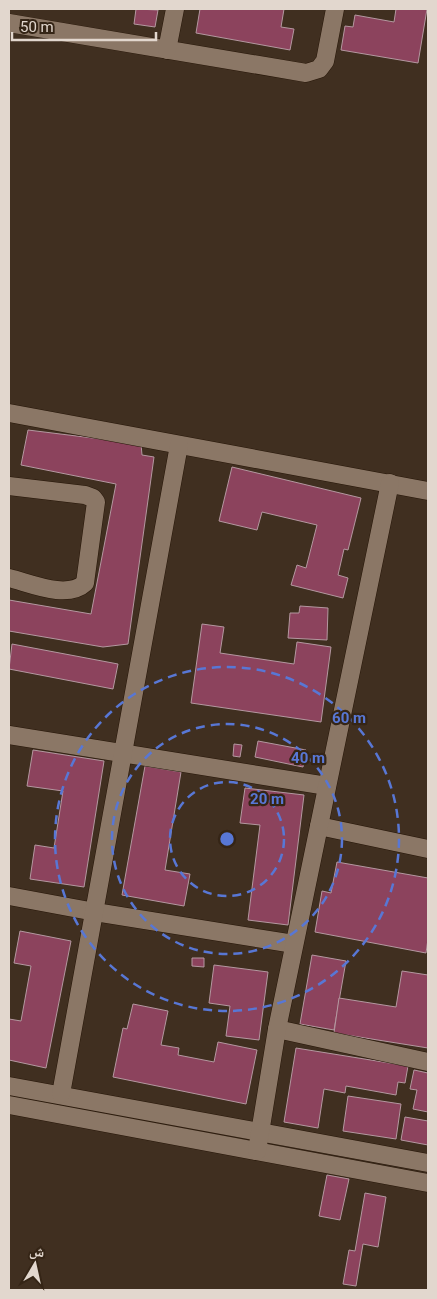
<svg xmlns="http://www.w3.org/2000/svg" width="437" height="1299" font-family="Roboto,'Noto Naskh Arabic',sans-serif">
<rect width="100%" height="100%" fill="#402f20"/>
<!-- building -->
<g fill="#8c435d" stroke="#b498a0">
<polygon points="136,9 158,10 155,27 134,24"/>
<polygon points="200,9 284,9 281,27 294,29 290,50 196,33"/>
<polygon points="396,9 427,9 418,63 341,50 345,26 353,27 355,15 394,22"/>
<polygon points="28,430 141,444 142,455 154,457 128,644 103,647 9,631 9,600 91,614 116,484 21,465"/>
<polygon points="232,467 361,498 348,550 344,549 338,575 348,578 343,598 291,585 297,565 306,568 317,525 262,512 257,530 219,521"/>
<polygon points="300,606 328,608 327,640 288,638 290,613 299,613"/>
<polygon points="202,624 224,627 220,653 294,664 297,642 331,647 321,722 191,703"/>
<polygon points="12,644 118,664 113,689 9,669"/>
<polygon points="258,741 306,750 303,767 255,757"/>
<polygon points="234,744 242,745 240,757 233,756"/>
<polygon points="33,750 104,761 84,887 30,879 35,845 54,848 63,791 27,786"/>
<polygon points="145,766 181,772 165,870 190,874 184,906 122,895"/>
<polygon points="245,788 304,795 288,925 248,920 260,825 240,823"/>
<polygon points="337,862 428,878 428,939 426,953 315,932 322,891 331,893"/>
<polygon points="20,931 71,941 46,1068 9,1060 9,1019 21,1021 31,966 14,963"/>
<polygon points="312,955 346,961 334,1030 300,1024"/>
<polygon points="192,958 204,958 204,967 192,966"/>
<polygon points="214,965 268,972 259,1040 226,1036 230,1006 209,1003"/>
<polygon points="402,971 428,975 428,1048 334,1033 339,998 396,1007"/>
<polygon points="133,1004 168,1011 161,1045 179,1048 178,1055 214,1062 218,1042 257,1050 246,1104 113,1077 123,1028 127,1029"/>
<polygon points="296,1048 408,1066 405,1083 398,1082 396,1095 346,1086 345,1093 324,1089 318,1128 284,1122"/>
<polygon points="414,1070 428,1073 428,1112 413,1109 417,1090 410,1089"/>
<polygon points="348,1096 401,1104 396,1139 343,1131"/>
<polygon points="405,1117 428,1121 428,1145 401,1140"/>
<polygon points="327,1175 349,1179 340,1220 319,1216"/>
<polygon points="365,1193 386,1197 378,1247 363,1244 356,1286 343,1284 349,1250 355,1251"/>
</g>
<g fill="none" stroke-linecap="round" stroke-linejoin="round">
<!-- street casing -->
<g stroke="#261608" stroke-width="19">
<g id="street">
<polyline points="9,23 306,73 319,69 325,61 335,9"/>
<polyline points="167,50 175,9"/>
<polyline points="9,413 428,491"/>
<path d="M9 486 85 495 93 498 96 502 85 583C67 600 30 583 9 578"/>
<polyline points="9,735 327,786"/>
<polyline points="319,826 428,849"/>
<polyline points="9,896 95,912 294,944"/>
<polyline points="277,1029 428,1062"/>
<polyline points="9,1086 428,1163"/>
<polyline points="61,1094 179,445"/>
<polyline points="9,1105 428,1183"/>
<polyline points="257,1151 277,1029 390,483"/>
</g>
</g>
<!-- street -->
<use href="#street" stroke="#8b7766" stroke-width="18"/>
</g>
<!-- distance rings -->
<g fill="none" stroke="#5877d5" stroke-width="2.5" stroke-dasharray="9 6">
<circle cx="227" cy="839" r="57"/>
<circle cx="227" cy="839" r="115"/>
<circle cx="227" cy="839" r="172"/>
</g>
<circle cx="227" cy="839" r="8" fill="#5877d5" stroke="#352516" stroke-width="2.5"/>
<g font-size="15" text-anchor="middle" font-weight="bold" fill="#5877d5" stroke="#352516" stroke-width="4.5" stroke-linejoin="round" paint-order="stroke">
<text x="349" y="723">60 m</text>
<text x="308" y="763">40 m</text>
<text x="267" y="804">20 m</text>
</g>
<!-- border -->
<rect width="437" height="1299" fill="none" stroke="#e2d7ce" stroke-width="20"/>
<!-- north arrow -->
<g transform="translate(35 1264) rotate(9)" stroke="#352516" stroke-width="4" paint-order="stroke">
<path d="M0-4L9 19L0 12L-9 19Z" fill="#e2d7ce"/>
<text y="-8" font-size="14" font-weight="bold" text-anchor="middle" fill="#e2d7ce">ش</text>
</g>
<!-- scale -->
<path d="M12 32v8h144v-8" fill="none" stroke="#e2d7ce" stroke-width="2.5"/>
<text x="20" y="32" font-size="15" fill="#e2d7ce" stroke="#352516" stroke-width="4" paint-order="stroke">50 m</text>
</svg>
